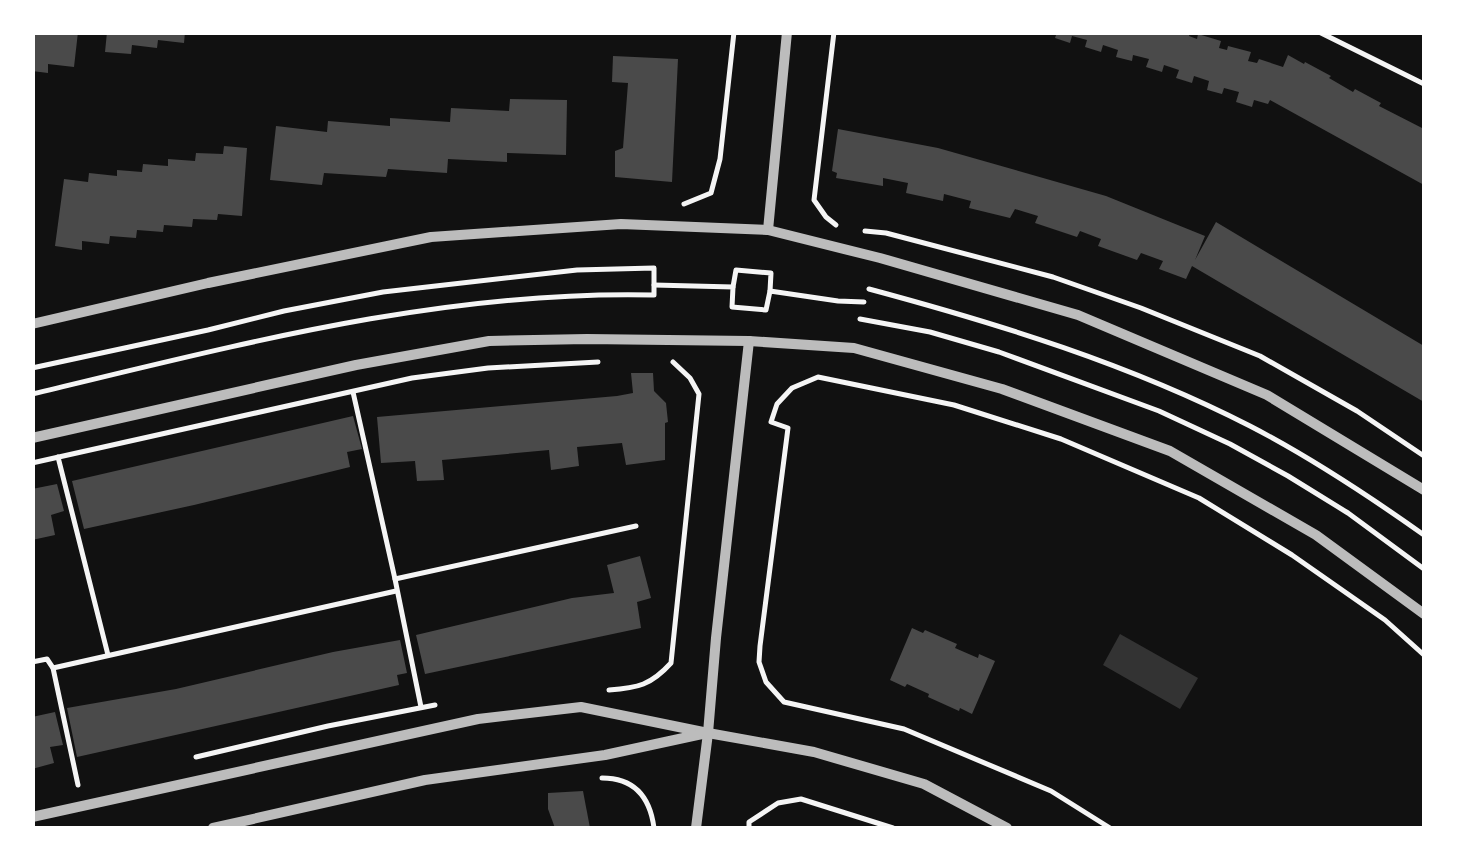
<svg xmlns="http://www.w3.org/2000/svg" width="1457" height="861" font-family="Manrope,sans-serif">
<rect width="100%" height="100%" fill="#111"/>
<!-- water -->
<polygon fill="#333" points="1120,634 1198,678 1180,709 1103,665"/>
<!-- building -->
<g fill="#4a4a4a">
<polygon points="32,32 78,32 74,67 48,64 48,73 32,71"/>
<polygon points="107,32 185,32 184,43 158,40 157,48 132,45 131,54 105,52"/>
<polygon points="1057,32 1190,32 1189,36 1197,39 1198,34 1221,41 1219,48 1227,50 1228,46 1251,52 1248,61 1257,63 1259,59 1283,67 1288,55 1304,64 1305,62 1331,76 1329,78 1353,92 1355,89 1381,103 1379,106 1424,129 1424,185 1270,100 1268,104 1254,100 1252,107 1236,102 1239,92 1224,88 1222,94 1207,90 1209,81 1194,76 1192,83 1176,78 1179,70 1164,65 1162,72 1146,67 1149,59 1133,55 1132,61 1116,57 1118,50 1103,45 1101,52 1085,47 1087,40 1072,36 1070,43 1055,38"/>
<polygon points="613,56 678,59 672,182 615,177 615,151 623,148 628,83 612,82"/>
<polygon points="510,99 567,100 566,155 507,153 507,162 448,159 447,173 388,169 386,177 324,173 322,185 270,180 276,126 327,132 328,121 390,126 390,118 450,122 451,108 509,111"/>
<polygon points="838,129 938,148 1106,196 1205,236 1195,260 1216,222 1424,346 1424,402 1192,266 1186,279 1159,269 1163,261 1141,253 1137,260 1098,246 1101,239 1080,231 1077,237 1035,223 1038,216 1015,209 1010,218 969,208 971,201 944,194 943,201 906,193 908,183 883,178 883,186 836,178 837,173 832,171"/>
<polygon points="224,146 247,148 242,216 218,214 217,220 193,219 192,227 164,225 163,232 137,230 136,238 110,236 109,244 82,241 82,250 55,246 64,179 88,182 89,173 117,176 117,170 142,172 143,164 168,166 168,159 195,161 196,153 223,154"/>
<polygon points="631,373 653,373 654,391 666,403 668,422 665,423 665,460 626,465 622,443 577,447 579,466 551,470 549,450 442,460 444,480 417,481 415,461 381,463 377,417 617,396 633,393"/>
<polygon points="353,416 362,449 347,452 350,467 194,505 84,529 72,481"/>
<polygon points="57,484 64,511 51,515 55,535 32,540 32,489"/>
<polygon points="640,556 651,598 637,602 641,628 425,674 416,635 572,598 614,593 607,565"/>
<polygon points="912,628 923,633 925,630 957,644 955,648 978,658 979,654 995,661 972,714 960,708 959,711 928,697 929,694 907,684 905,687 890,680"/>
<polygon points="400,640 407,673 397,675 399,685 77,757 67,708 176,689 333,652"/>
<polygon points="55,712 63,745 50,747 54,763 32,769 32,717"/>
<polygon points="583,791 590,828 555,828 548,809 548,793"/>
</g>
<g fill="none" stroke-linecap="round" stroke-linejoin="round">
<!-- path -->
<g stroke="#f5f5f5" stroke-width="5">
<polyline points="834,32 814,200 826,217 836,225"/>
<polyline points="1319,32 1424,84"/>
<polyline points="684,204 711,193 720,159 734,32"/>
<polyline points="865,231 886,233 1053,277 1141,308 1260,356 1357,411 1424,456"/>
<polyline points="654,285 733,287 732,307 766,310 770,291 838,301 864,302"/>
<polyline points="733,287 736,270 771,273 770,291"/>
<path d="M869 289C999 324 1129 364 1250 426 1310 457 1369 496 1424 535"/>
<polyline points="860,319 930,332 999,352 1159,411 1230,444 1288,476 1348,513 1424,569"/>
<path d="M32 368 208 330 284 311 383 292 577 270 654 268V295C441 290 238 345 32 394"/>
<polyline points="353,392 395,579"/>
<polyline points="58,457 108,655"/>
<polyline points="32,463 412,378 488,368 598,362"/>
<polyline points="32,662 47,659 53,668 78,785"/>
<polyline points="53,668 396,591"/>
<path d="M609 690C638 688 651 685 671 663L699 394 690 378 673 362"/>
<polyline points="421,707 395,579 636,526"/>
<polyline points="196,757 328,726 435,705"/>
<path d="M602 778C634 778 650 797 654 828"/>
<polyline points="749,828 749,822 778,803 801,799 893,828"/>
<polyline points="1110,828 1051,791 904,729 784,702 766,682 759,662 760,646 788,428 771,422 777,404 792,388 818,377 954,405 1061,439 1199,498 1292,555 1385,620 1424,655"/>
</g>
<!-- minor -->
<g stroke="#bcbcbc" stroke-width="10">
<polyline points="768,230 787,32"/>
<polyline points="32,324 208,283 431,237 621,224 768,230 880,258 1078,315 1267,395 1424,490"/>
<polyline points="32,438 356,365 489,341 587,339 749,341 854,348 1002,389 1170,451 1316,535 1424,614"/>
<polyline points="32,817 478,719 581,707 708,733 814,752 924,784 1007,828"/>
<polyline points="213,828 425,780 605,755 702,734"/>
<polyline points="696,828 708,733 716,638 749,341"/>
</g>
</g>
<!-- border -->
<rect width="1457" height="861" fill="none" stroke="#ffffff" stroke-width="70"/>
</svg>
